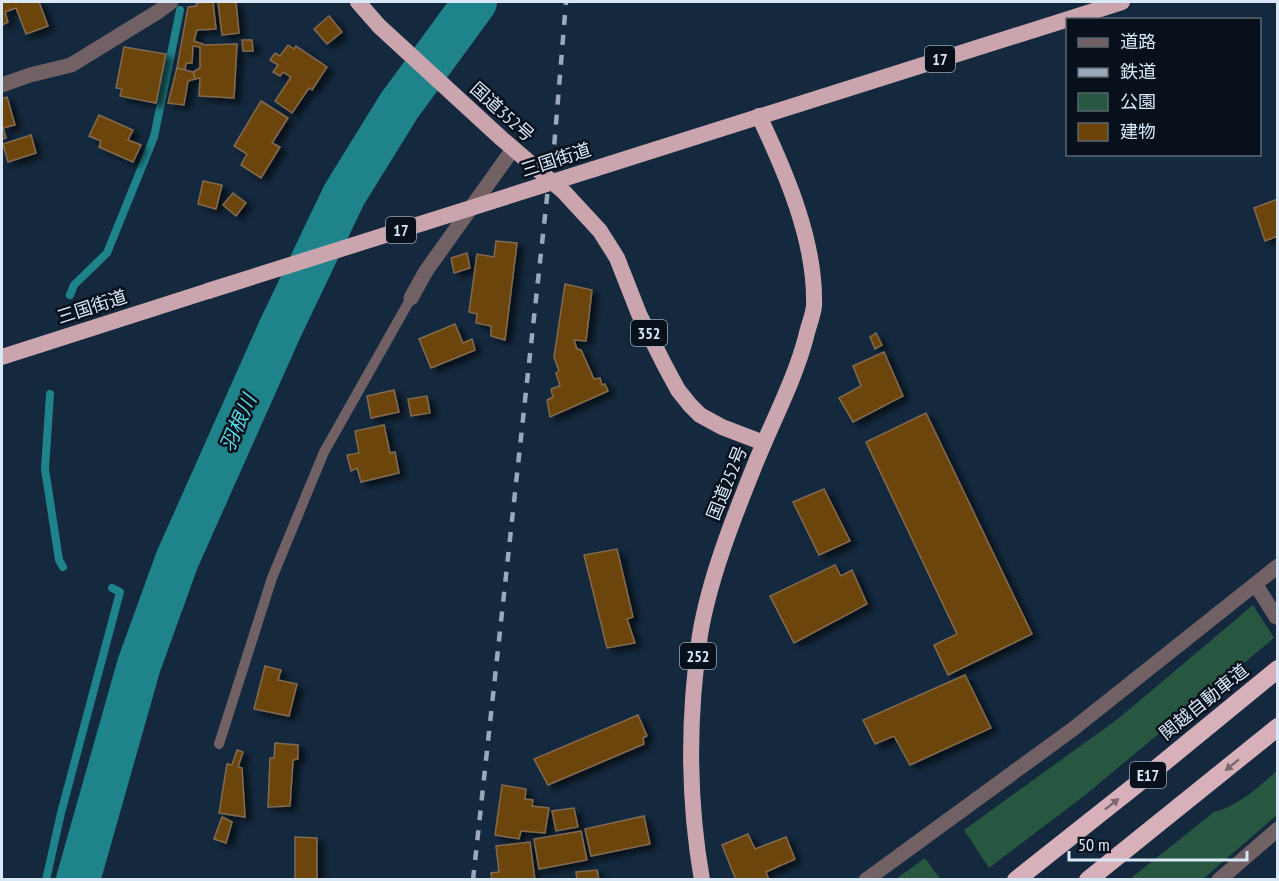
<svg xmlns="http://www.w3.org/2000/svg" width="1279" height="881" font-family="'PT Sans Narrow','Noto Sans JP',sans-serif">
<defs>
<filter id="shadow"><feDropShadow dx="6" dy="4" stdDeviation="3" flood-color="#0009"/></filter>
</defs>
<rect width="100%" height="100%" fill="#14293e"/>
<!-- green -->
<g fill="#275641">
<polygon points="1253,605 1274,638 1084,796 989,868 964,830 1119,718"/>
<path d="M1277 771V815L1203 879H1130L1214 812C1240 805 1257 788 1277 771Z"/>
<polygon points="925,858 940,879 896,879"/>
</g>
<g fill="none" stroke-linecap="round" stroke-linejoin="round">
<!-- stream -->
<g stroke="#1f838b" stroke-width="8">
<polyline points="70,295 74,285 107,253 154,137 180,10"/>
<polyline points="50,394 45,469 59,560 63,567"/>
<polyline points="46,880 61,813 120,592 112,588"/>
</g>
<!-- river -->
<polyline stroke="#1f838b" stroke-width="44" points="78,880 139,665 177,560 280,329 344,195 399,106 475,2"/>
</g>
<!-- building -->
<g fill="#6c4408" stroke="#826b51" stroke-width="1.5" filter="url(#shadow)">
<polygon points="2,2 39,2 48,26 26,34 16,8 5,12 8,22 2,25"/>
<polygon points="213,2 216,29 197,30 194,41 205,45 237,44 234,98 199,96 200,78 195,79 193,72 200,68 200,47 193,46 192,63 186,63 185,70 177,68 188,7 197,6 196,3"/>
<polygon points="218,2 236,2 239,33 222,35"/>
<polygon points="329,16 342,32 327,44 314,29"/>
<polygon points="242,40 252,40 253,51 243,51"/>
<polygon points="288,45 294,49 296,46 327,67 312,90 309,88 292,113 275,101 291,77 283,72 280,76 273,72 278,65 270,60 275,53 280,56"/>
<polygon points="124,47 166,54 156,103 120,96 122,89 116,88"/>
<polygon points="177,68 193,72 195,79 188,81 184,105 168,103"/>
<polygon points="7,97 15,125 3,128 6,138 2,139 2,99"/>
<polygon points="261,101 288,118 272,143 280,147 261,178 241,165 247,154 234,146"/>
<polygon points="99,115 133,130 128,140 141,145 133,162 99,147 101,141 89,136"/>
<polygon points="31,135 36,153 8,162 3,144"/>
<polygon points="203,181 222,185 216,209 198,204"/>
<polygon points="233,193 246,203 236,216 223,205"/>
<polygon points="1278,199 1278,236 1265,241 1254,208"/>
<polygon points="496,241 517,243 505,340 491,336 491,326 476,323 477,314 469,312 477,254 494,257"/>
<polygon points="467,253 470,268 454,273 451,258"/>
<polygon points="565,284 592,290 586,341 574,340 577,349 581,350 594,379 600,378 602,385 605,384 608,391 550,417 547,400 553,397 551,389 560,386 556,373 559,371 554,357"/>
<polygon points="455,324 463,343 472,339 475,350 431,368 419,339"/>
<polygon points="876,333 882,345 875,349 870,337"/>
<polygon points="884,352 903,396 853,422 839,398 861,386 853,366"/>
<polygon points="394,390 399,412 371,418 367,396"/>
<polygon points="427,396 430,413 411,416 408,399"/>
<polygon points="926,413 1032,634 948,675 934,645 957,634 866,442"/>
<polygon points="384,425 390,453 395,452 399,473 361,482 357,468 351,471 347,455 359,453 355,431"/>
<polygon points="824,489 850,541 819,555 793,502"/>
<polygon points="617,549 633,617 627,619 635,643 607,648 584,555"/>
<polygon points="835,565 841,576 852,570 867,604 794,643 770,596"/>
<polygon points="265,666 281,670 278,680 297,684 289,716 254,709"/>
<polygon points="965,675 991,728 910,765 894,736 875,744 863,720"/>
<polygon points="638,715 647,736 643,738 644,744 548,785 534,759"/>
<polygon points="275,743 298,745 298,759 293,760 290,806 268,807 270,758 274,758"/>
<polygon points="237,750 243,752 238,767 242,768 245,817 219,813 227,764 232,765"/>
<polygon points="502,785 526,789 525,799 533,800 532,806 549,808 545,833 521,831 519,839 495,835"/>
<polygon points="574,808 578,827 556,831 552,811"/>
<polygon points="644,816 650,844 591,856 585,829"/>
<polygon points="222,817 232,822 226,843 214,839"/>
<polygon points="581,831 587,860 539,869 534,839"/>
<polygon points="748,834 755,849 786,837 795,859 766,872 769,880 736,880 722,845"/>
<polygon points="295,837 317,838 317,880 295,880"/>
<polygon points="530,842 535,880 492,880 491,873 499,872 496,846"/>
<polygon points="597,870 599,880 577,880 576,872"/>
</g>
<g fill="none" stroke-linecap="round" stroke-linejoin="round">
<!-- service -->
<polyline stroke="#716165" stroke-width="10" points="219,744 272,578 324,452 411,298"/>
<!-- minor -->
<g stroke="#716165" stroke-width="15">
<polyline points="2,85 30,75 71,65 159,11 171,2"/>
<polyline points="411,298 426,271 513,149"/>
<polyline points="1256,585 1276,617"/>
<polyline points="866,880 1073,729 1278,566"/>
<polyline points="1219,880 1278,829"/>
</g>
<!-- trunk -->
<g stroke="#caa5ad" stroke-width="16">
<polyline points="358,2 379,26 502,139 564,192 600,231 617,258 639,314 664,364 678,390 690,405 700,415 722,427 764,443"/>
<polyline points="594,169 1122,2"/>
<polyline points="2,357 208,291"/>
<path d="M702 880C688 800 688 716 700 635 709 580 733 519 754 467 771 424 794 382 806 337 808 327 813 316 814 306 816 242 786 173 759 116"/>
</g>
<!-- motorway -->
<g stroke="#d8b0b9" stroke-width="18">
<polyline points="1016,880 1151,773 1278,669"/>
<polyline points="1088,880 1278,727"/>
</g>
<!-- rail -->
<polyline stroke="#99a9ba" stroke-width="4.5" stroke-dasharray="10 10" stroke-linecap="butt" points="473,880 549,179 554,148 566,2"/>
<!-- trunk-bridge -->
<polyline stroke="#caa5ad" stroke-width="16" points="208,291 594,169"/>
</g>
<!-- one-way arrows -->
<defs><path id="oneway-solid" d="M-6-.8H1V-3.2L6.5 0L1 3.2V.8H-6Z" transform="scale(1.5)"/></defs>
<g fill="#7a6872">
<use href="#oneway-solid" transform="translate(1232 765) rotate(141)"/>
<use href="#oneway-solid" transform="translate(1112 804) rotate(-38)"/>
</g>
<g text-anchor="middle" stroke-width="5" stroke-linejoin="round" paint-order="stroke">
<!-- shield labels -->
<g fill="#08111b" stroke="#9ba7b4" stroke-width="1.5">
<rect x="925" y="46" width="30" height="26" rx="4.5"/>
<rect x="386" y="217" width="30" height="26" rx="4.5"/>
<rect x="631" y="320" width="36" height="26" rx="4.5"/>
<rect x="680" y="643" width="36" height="26" rx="4.5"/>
<rect x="1130" y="762" width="36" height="26" rx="4.5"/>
</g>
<g font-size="16" font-weight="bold" fill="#dae7f6">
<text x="940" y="65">17</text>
<text x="401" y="236">17</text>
<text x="649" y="339">352</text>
<text x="698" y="662">252</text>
<text x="1148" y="781">E17</text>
</g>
<!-- street labels -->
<g font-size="18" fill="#dae7f6" stroke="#08111b">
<text transform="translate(502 112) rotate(42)" y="6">国道352号</text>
<text transform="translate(556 160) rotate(-18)" y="6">三国街道</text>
<text transform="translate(92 307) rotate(-18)" y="6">三国街道</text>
<text transform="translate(727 483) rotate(-68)" y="6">国道252号</text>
<text transform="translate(1204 702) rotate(-39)" y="6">関越自動車道</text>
</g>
<!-- water labels -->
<g font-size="20" font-style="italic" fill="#52dbe6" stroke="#08111b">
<text transform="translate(238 423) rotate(-66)" y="7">羽根川</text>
</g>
</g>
<!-- border -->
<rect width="1279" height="881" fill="none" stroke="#dae7f6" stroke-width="6"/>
<!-- legend -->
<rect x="1066" y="18" width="195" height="138" fill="#08111b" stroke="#5c6773" stroke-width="1.5"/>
<rect x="1078" y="38" width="30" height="9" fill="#716165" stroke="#5c6773" stroke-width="1.5"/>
<text x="1120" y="48" font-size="18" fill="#dae7f6">道路</text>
<rect x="1078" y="68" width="30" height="9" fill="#99a9ba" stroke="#5c6773" stroke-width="1.5"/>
<text x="1120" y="78" font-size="18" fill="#dae7f6">鉄道</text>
<rect x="1078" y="93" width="30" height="18" fill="#275641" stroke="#5c6773" stroke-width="1.5"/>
<text x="1120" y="108" font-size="18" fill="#dae7f6">公園</text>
<rect x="1078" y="123" width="30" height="18" fill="#6c4408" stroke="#5c6773" stroke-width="1.5"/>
<text x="1120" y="138" font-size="18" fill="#dae7f6">建物</text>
<!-- scale -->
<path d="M1069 851v9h178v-9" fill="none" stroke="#dae7f6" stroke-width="3"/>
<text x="1078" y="851" font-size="18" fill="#dae7f6" stroke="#08111b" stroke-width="4.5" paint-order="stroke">50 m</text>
</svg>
